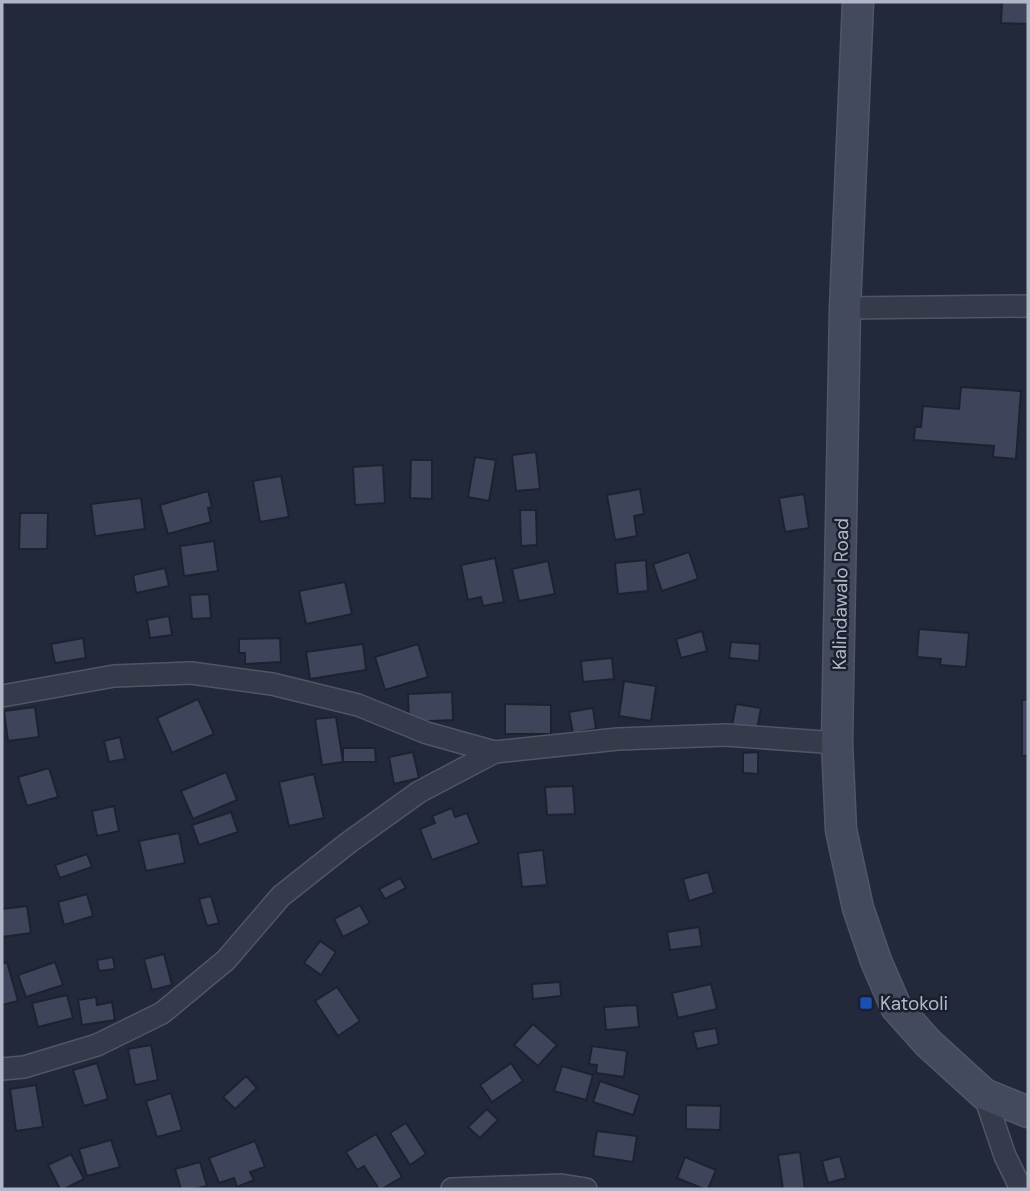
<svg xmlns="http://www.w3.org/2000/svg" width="1030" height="1191" font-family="'DM Sans',sans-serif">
<rect width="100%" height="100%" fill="#22293a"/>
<!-- building -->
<g fill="#3e455a" stroke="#1d2231" stroke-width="2">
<polygon points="1002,2 1028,2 1028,24 1001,23"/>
<polygon points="961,387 1021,391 1016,459 993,457 994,446 914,440 915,427 921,427 923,406 959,409"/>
<polygon points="536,452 540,489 516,491 512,455"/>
<polygon points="475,457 496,460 489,501 468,497"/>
<polygon points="411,460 432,460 432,499 410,498"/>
<polygon points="383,465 385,503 355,505 353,467"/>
<polygon points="281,476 289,517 260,522 253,481"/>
<polygon points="640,489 644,514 634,516 637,536 615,540 607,495"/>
<polygon points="208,491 212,507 208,508 211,522 168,534 160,505"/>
<polygon points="804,494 809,528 785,532 779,498"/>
<polygon points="141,498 145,529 95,536 91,504"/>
<polygon points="520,510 536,510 537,545 521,546"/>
<polygon points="20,513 48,513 47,549 19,549"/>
<polygon points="214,541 218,571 184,576 180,546"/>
<polygon points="689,552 698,579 662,591 653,564"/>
<polygon points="495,558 504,602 483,606 481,597 468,600 461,565"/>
<polygon points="646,560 648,591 618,594 615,563"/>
<polygon points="548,561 555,594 519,601 512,569"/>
<polygon points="165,568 169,586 136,593 133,575"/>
<polygon points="345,582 352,614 306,624 299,591"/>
<polygon points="209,594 211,618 192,619 190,595"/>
<polygon points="169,616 172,635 150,638 147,620"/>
<polygon points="919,629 969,633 966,667 940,665 941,659 917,657"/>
<polygon points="702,631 707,651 681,658 676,639"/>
<polygon points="83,638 86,658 55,663 51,644"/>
<polygon points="280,638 281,662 245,664 245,653 239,653 239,639"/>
<polygon points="731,642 760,644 759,661 729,658"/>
<polygon points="363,644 366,670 310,679 306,652"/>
<polygon points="418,644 428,677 385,690 375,657"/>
<polygon points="612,658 614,679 583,682 581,661"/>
<polygon points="624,681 656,686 651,721 619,716"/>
<polygon points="452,692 453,720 409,722 408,694"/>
<polygon points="198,699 214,734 172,753 157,718"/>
<polygon points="1028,699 1028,756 1022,756 1022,700"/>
<polygon points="505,704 551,705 551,734 505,734"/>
<polygon points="736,704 761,708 757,730 732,726"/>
<polygon points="35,707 39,737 8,741 4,711"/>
<polygon points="593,708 596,729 573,733 569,712"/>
<polygon points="336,717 343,762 322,765 315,719"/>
<polygon points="120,737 125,759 109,762 104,741"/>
<polygon points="343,748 375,748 376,762 343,762"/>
<polygon points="413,752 419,778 394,784 389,757"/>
<polygon points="758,752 758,774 743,773 743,753"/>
<polygon points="49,768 58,797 27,806 18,777"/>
<polygon points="226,772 237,800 193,819 181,791"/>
<polygon points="314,774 324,818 289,826 279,782"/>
<polygon points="573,786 575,814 547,815 545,787"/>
<polygon points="114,806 119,831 97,836 92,811"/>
<polygon points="452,808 455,817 467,813 479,843 432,860 420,829 435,823 432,816"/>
<polygon points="231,812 238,832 199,845 192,825"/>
<polygon points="179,833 185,863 146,871 139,841"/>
<polygon points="543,850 547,885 522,887 518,853"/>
<polygon points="87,854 92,867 60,878 55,865"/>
<polygon points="708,872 714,893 689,901 683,879"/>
<polygon points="400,878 406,888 385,899 379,889"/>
<polygon points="87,894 93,916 64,925 58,902"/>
<polygon points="211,896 219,923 207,926 199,899"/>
<polygon points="360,905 370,923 343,937 334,919"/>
<polygon points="27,906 31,933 2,937 2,909"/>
<polygon points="699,927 702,946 670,950 667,932"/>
<polygon points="320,941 336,952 321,975 304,963"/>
<polygon points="164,954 172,985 152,990 144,959"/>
<polygon points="113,957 115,969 99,971 97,960"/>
<polygon points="7,962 18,1001 2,1005 2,964"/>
<polygon points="55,962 63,985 26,997 18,975"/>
<polygon points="560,982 561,996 533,999 532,984"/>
<polygon points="711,984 717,1009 678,1018 672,993"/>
<polygon points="337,987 360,1021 338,1036 315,1001"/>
<polygon points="67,995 73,1018 38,1027 32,1003"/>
<polygon points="96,997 97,1005 112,1002 115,1020 82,1025 78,1000"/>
<polygon points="637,1005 639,1027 606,1030 604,1007"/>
<polygon points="533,1024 557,1045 538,1066 514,1045"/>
<polygon points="716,1028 719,1044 697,1049 693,1032"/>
<polygon points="151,1045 158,1080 135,1085 128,1049"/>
<polygon points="592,1046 627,1051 624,1077 596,1073 597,1065 589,1064"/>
<polygon points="97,1063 108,1099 84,1106 73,1070"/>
<polygon points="511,1063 523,1081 492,1102 480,1085"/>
<polygon points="562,1066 593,1075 586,1100 554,1091"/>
<polygon points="246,1076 257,1088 235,1109 223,1097"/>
<polygon points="600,1081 640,1095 633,1115 593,1102"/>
<polygon points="36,1085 43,1127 16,1131 10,1089"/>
<polygon points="171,1093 182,1130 157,1137 146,1101"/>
<polygon points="686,1105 721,1106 720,1130 686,1129"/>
<polygon points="487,1109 498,1120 480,1138 468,1127"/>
<polygon points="406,1123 426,1154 410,1165 390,1133"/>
<polygon points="597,1131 637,1136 633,1162 593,1156"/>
<polygon points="376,1134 402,1177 382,1189 379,1189 364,1166 357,1170 346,1152"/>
<polygon points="111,1140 120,1167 87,1176 79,1149"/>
<polygon points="255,1141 265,1167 250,1172 254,1180 237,1187 234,1178 219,1183 209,1158"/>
<polygon points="800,1152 805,1189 783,1189 778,1155"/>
<polygon points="71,1154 84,1179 64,1189 60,1189 48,1165"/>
<polygon points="840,1156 846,1178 828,1183 822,1161"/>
<polygon points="685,1157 716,1170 708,1189 704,1189 677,1178"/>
<polygon points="200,1162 207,1186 194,1189 181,1189 175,1169"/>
</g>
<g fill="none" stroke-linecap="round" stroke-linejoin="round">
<!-- street casing -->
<g stroke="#515665" stroke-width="24">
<g id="street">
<polyline points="845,308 1028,306"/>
<polyline points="2,696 114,676 191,673 272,684 358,705 427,733 495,752 618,739 726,735 837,743"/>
<polyline points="2,1069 24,1067 97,1045 162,1013 226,960 281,896 348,843 419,792 495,752"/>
<polyline points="984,1094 1005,1156 1021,1189"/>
<polyline points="452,1189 561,1185 586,1189"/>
</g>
</g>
<!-- secondary casing -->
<g stroke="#515665" stroke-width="33">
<polyline id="secondary" points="858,2 845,308 837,743 841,830 858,908 876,961 896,1007 928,1043 984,1094 1028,1112"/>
</g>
<!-- street -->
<use href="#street" stroke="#363b4b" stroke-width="21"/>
<!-- secondary -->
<use href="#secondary" stroke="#444a5e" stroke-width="30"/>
</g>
<!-- markers -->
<rect fill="#1a4fb4" stroke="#1b202f" stroke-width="2.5" x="859" y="996" width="14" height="14" rx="3.5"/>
<g text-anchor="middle" stroke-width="5" stroke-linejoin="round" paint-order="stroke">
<!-- street labels -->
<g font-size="19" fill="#b1b6c6" stroke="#1b202f">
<text transform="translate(840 594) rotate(-89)" y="7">Kalindawalo Road</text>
</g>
<!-- poi labels -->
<g font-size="19" fill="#b1b6c6" stroke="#1b202f" text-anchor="start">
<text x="880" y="1010">Katokoli</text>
</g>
</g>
<!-- border -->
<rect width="1030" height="1191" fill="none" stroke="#b1b6c6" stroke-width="7"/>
</svg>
